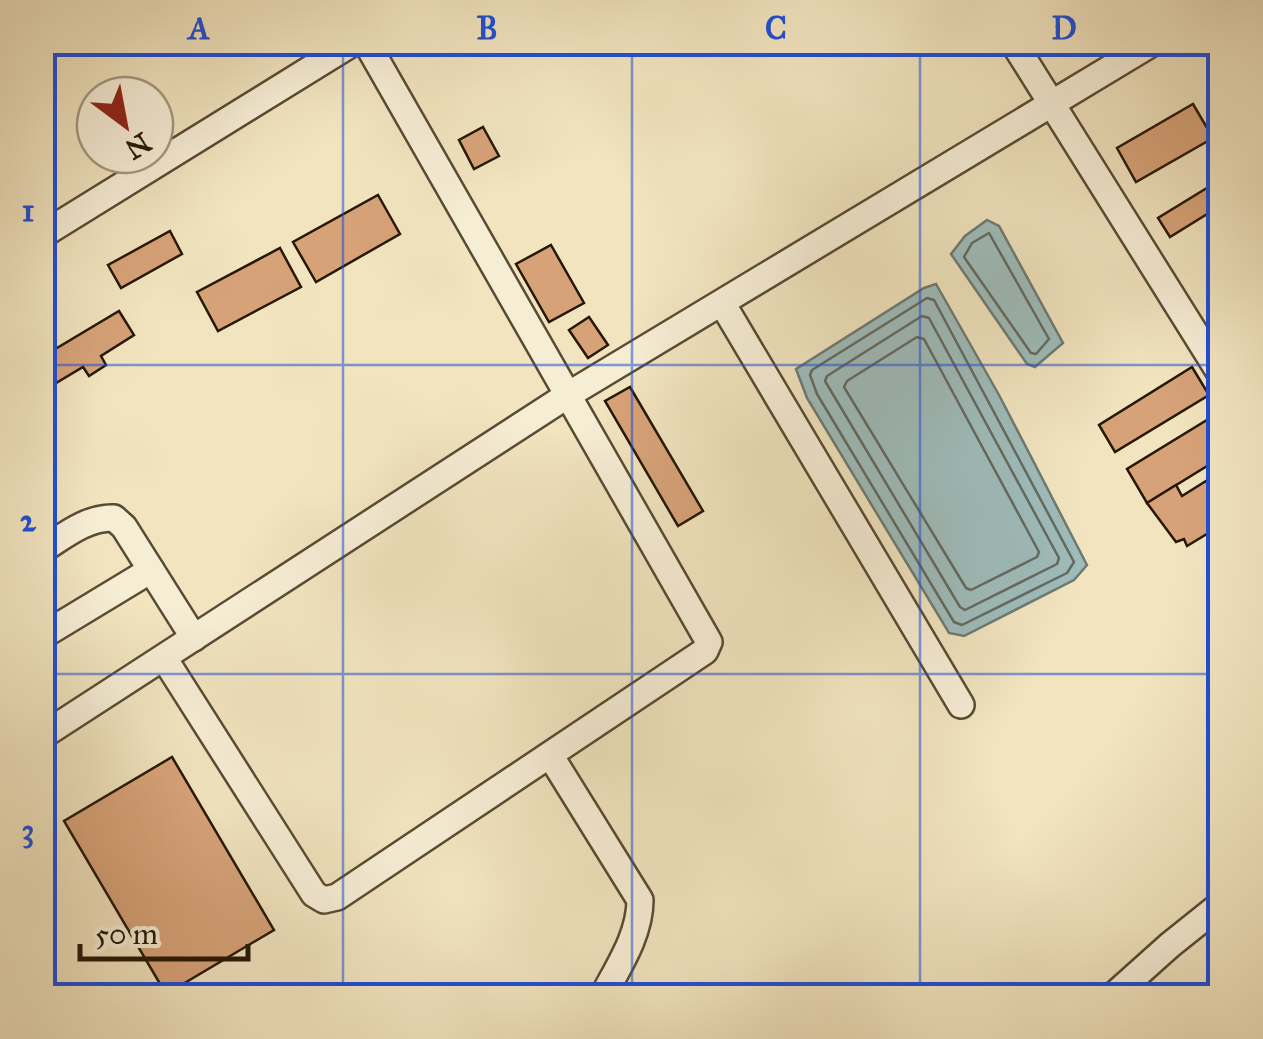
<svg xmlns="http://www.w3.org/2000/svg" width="1263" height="1039" font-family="'IM FELL Great Primer',serif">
<rect width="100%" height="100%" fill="#f1e4bf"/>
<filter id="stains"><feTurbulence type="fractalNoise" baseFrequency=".002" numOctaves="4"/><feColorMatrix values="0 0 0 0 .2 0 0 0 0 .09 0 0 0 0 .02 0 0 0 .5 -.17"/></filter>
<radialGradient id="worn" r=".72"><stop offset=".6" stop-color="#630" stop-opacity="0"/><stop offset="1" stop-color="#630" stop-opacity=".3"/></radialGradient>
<!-- water -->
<g fill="#9ebcbb" stroke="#6e7a72" stroke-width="2.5">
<polygon points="987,220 999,226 1063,343 1035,367 1027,364 951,254 965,236"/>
<polygon points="936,284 999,395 1087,565 1074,580 964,636 949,633 807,398 796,369 924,288"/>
</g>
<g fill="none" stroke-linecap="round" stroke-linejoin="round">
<!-- shore -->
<g stroke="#626a60" stroke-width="2.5">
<polygon points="989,233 1049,339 1036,354 1031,353 964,257 972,243"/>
<polygon points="927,298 934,300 1074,562 1067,573 962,625 954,622 817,394 810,375 812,370"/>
<polygon points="922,316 929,318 1059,558 1057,564 965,610 960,607 825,381 827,376"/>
<polygon points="917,337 924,339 1039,552 1037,557 971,590 966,588 844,387 847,381"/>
</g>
</g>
<!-- building -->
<g fill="#d7a278" stroke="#261804" stroke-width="2.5">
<polygon points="1193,104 1213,138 1136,182 1117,148"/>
<polygon points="483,127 499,156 474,169 459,140"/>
<polygon points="1220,180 1220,206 1170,237 1158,218"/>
<polygon points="378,195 400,234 316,282 293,242"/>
<polygon points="170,231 182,254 121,288 108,265"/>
<polygon points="551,245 584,303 549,322 516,264"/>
<polygon points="280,248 301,287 218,331 197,292"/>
<polygon points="119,311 134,335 101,356 106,365 89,376 83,367 46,389 42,384 42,357"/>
<polygon points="589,317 608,345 588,358 569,330"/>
<polygon points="1192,367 1209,395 1115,452 1099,425"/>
<polygon points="630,387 703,511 678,526 605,401"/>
<polygon points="1220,412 1220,458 1147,503 1127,469"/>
<polygon points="1206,481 1220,505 1220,526 1187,546 1184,539 1176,542 1147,503 1176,485 1182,496"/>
<polygon points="172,757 274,930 166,994 64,821"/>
</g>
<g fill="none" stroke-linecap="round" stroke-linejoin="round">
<!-- minor casing -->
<g stroke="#594b33" stroke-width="30">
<g id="minor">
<polyline points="1013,42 1220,373"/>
<polyline points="42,235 354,42"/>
<polyline points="722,303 961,705"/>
<path d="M42 550C64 536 87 517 114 518L124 527 194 638"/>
<polyline points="42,636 151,570"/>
<polyline points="164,658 314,894 324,900 337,897 705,651 709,642 366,42"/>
<polyline points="42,736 568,395 1154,42"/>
<path d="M550 755 640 900C640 935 618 967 603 996"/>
<polyline points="1113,996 1170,945 1220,905"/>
</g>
</g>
<!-- minor -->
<use href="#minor" stroke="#f6edd5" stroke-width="25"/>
</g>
<!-- grid -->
<path fill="none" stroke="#1d4ed8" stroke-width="2.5" stroke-opacity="0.55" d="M343 42V996M632 42V996M920 42V996M42 365H1220M42 674H1220"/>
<!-- margin -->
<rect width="1263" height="1039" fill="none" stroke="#f1e4bf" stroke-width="110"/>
<!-- north arrow -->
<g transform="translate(125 125) rotate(148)"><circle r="48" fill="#f6edd5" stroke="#a39881" stroke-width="2.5"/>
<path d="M0-8L18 38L0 25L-18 38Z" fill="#8f2418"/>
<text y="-15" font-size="28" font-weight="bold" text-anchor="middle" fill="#261804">N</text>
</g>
<!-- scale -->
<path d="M80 944v15h168v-15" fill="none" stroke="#261804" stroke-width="5"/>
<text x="95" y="944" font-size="30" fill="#261804" stroke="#f6edd5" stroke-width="8" paint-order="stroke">50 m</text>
<rect x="55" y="55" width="1153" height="929" fill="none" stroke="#1d4ed8" stroke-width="4"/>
<g font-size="32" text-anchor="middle" font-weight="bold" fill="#1d4ed8">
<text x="199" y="39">A</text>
<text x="487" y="39">B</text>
<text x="776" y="39">C</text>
<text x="1064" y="39">D</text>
<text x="28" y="221">1</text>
<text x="28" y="531">2</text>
<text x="28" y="841">3</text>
</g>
<rect width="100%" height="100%" filter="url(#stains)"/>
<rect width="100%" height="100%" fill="url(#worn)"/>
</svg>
